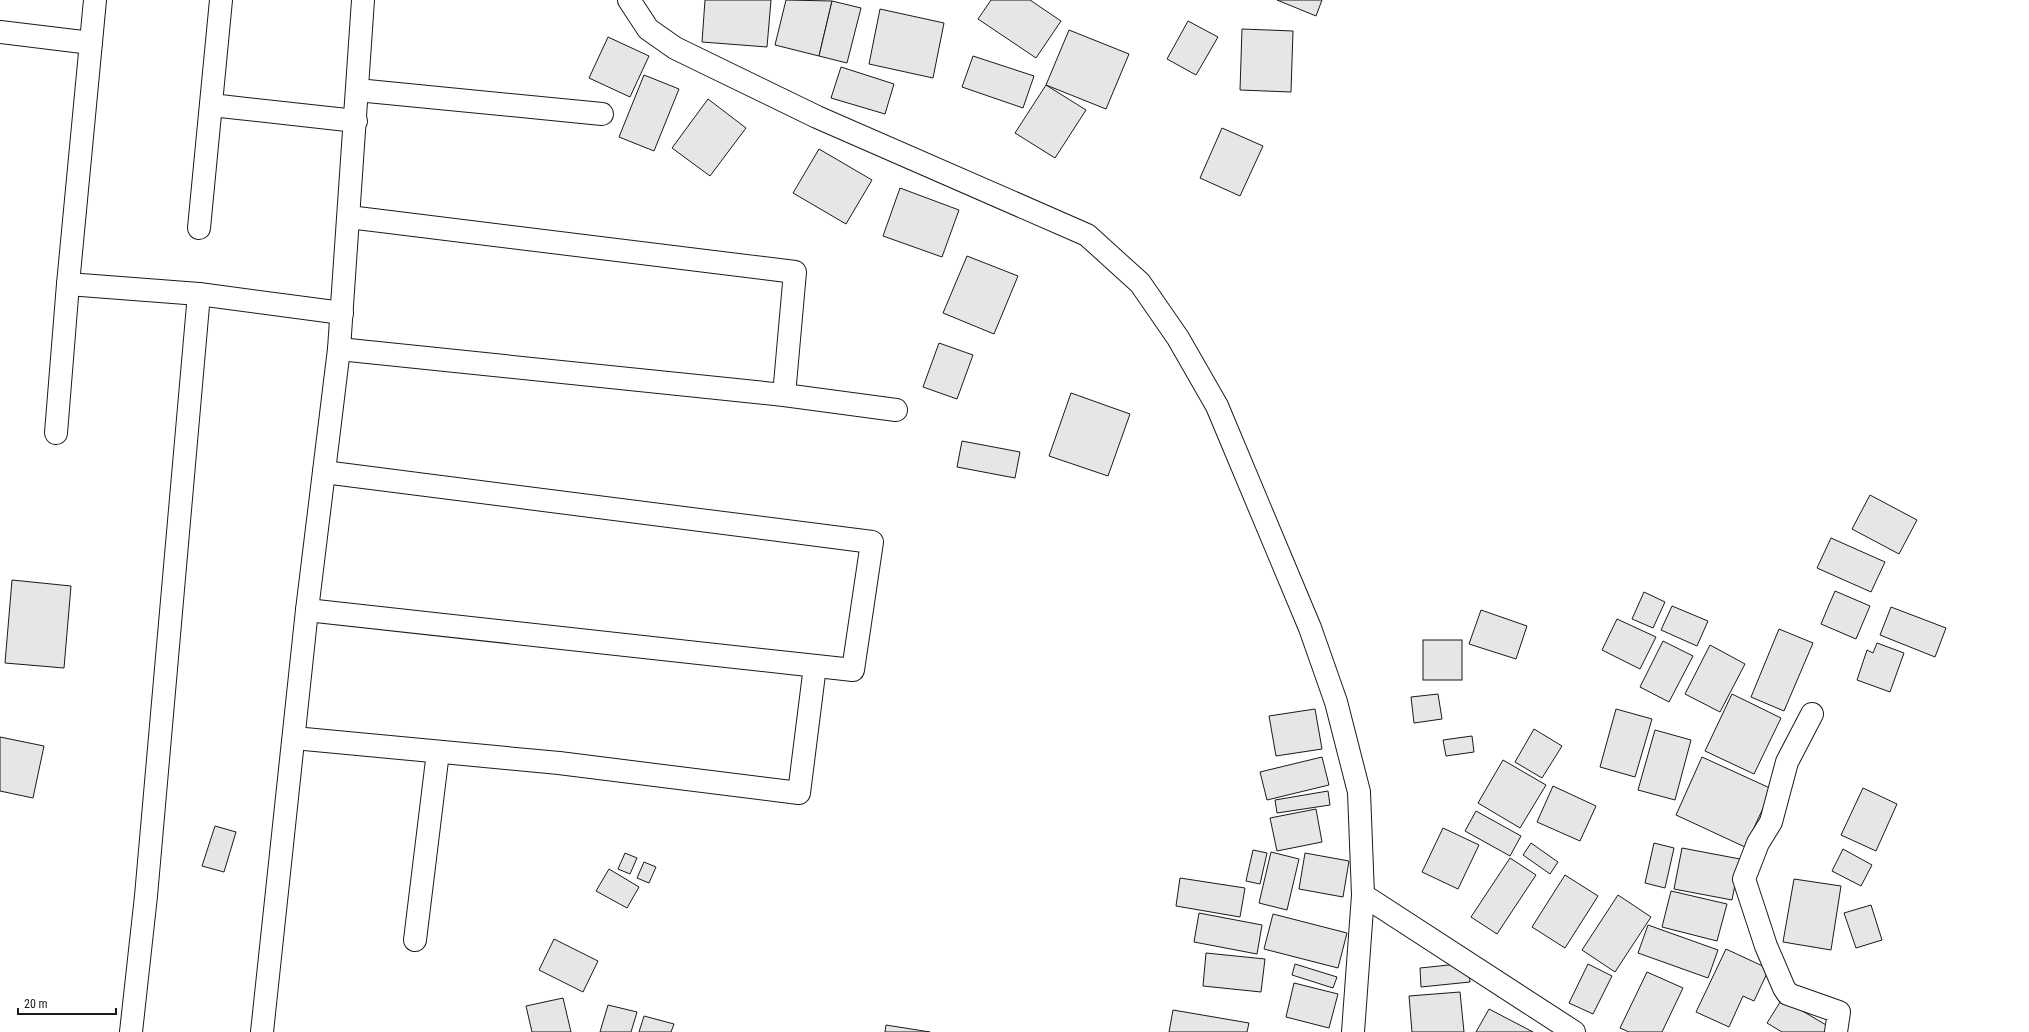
<svg xmlns="http://www.w3.org/2000/svg" width="2029" height="1032" font-family="'Roboto Condensed',sans-serif">
<rect width="100%" height="100%" fill="#fff"/>
<!-- building -->
<g fill="#e6e6e6" stroke="#1a1a1a">
<polygon points="705,0 771,0 767,47 702,42"/>
<polygon points="786,0 832,1 819,56 775,45"/>
<polygon points="991,0 1030,0 1061,21 1036,58 978,19"/>
<polygon points="1277,0 1322,0 1316,16"/>
<polygon points="832,1 861,8 847,63 819,56"/>
<polygon points="880,9 944,23 933,78 869,64"/>
<polygon points="1188,21 1218,37 1196,75 1167,59"/>
<polygon points="1242,29 1293,31 1291,92 1240,90"/>
<polygon points="1069,30 1129,54 1106,109 1046,85"/>
<polygon points="608,37 649,56 630,97 589,78"/>
<polygon points="973,56 1034,76 1023,108 962,87"/>
<polygon points="841,67 894,84 885,114 831,98"/>
<polygon points="644,75 679,89 654,151 619,137"/>
<polygon points="1046,85 1086,110 1055,158 1015,133"/>
<polygon points="708,99 746,128 710,176 672,148"/>
<polygon points="1222,128 1263,146 1240,196 1200,178"/>
<polygon points="819,149 872,180 846,224 793,193"/>
<polygon points="900,188 959,210 942,257 883,236"/>
<polygon points="967,256 1018,276 994,334 943,313"/>
<polygon points="939,343 973,355 957,399 923,387"/>
<polygon points="1071,393 1130,414 1108,476 1049,456"/>
<polygon points="962,441 1020,452 1015,478 957,467"/>
<polygon points="1870,495 1917,520 1899,554 1852,529"/>
<polygon points="1831,538 1885,562 1871,592 1817,568"/>
<polygon points="12,580 71,586 64,668 5,663"/>
<polygon points="1835,591 1870,606 1856,639 1821,624"/>
<polygon points="1644,592 1665,602 1653,628 1632,619"/>
<polygon points="1672,606 1708,621 1697,646 1661,630"/>
<polygon points="1891,607 1946,628 1935,657 1880,635"/>
<polygon points="1481,610 1527,626 1516,659 1469,644"/>
<polygon points="1617,619 1656,637 1640,669 1602,650"/>
<polygon points="1779,629 1813,643 1784,711 1751,697"/>
<rect x="1423" y="640" width="39" height="40"/>
<polygon points="1663,641 1693,656 1669,702 1640,687"/>
<polygon points="1877,643 1904,653 1890,692 1857,680 1867,650 1873,653"/>
<polygon points="1710,645 1745,664 1720,712 1685,694"/>
<polygon points="1438,694 1442,719 1414,723 1411,697"/>
<polygon points="1732,694 1781,718 1754,774 1705,751"/>
<polygon points="1315,709 1322,749 1276,756 1269,716"/>
<polygon points="1616,709 1652,719 1635,777 1600,767"/>
<polygon points="1534,729 1562,746 1542,778 1515,762"/>
<polygon points="1655,730 1691,740 1675,800 1638,790"/>
<polygon points="1472,736 1474,752 1446,756 1443,740"/>
<polygon points="0,737 44,746 33,798 0,791"/>
<polygon points="1322,757 1329,785 1267,800 1260,772"/>
<polygon points="1702,757 1772,789 1745,847 1676,815"/>
<polygon points="1503,760 1546,785 1520,828 1478,803"/>
<polygon points="1553,786 1596,806 1580,841 1537,822"/>
<polygon points="1863,788 1897,804 1876,851 1841,835"/>
<polygon points="1328,791 1330,805 1277,813 1275,800"/>
<polygon points="1316,809 1322,842 1277,851 1270,818"/>
<polygon points="1476,811 1521,836 1510,856 1465,831"/>
<polygon points="215,826 236,832 224,872 202,866"/>
<polygon points="1443,828 1479,845 1458,889 1422,872"/>
<polygon points="1531,843 1558,862 1550,874 1523,855"/>
<polygon points="1654,843 1674,848 1665,888 1645,883"/>
<polygon points="1682,848 1740,859 1732,900 1674,889"/>
<polygon points="1843,849 1872,865 1861,886 1832,871"/>
<polygon points="1253,850 1267,853 1260,884 1246,881"/>
<polygon points="1271,852 1299,859 1287,910 1259,903"/>
<polygon points="625,853 637,858 630,874 618,869"/>
<polygon points="1305,853 1349,861 1343,897 1299,889"/>
<polygon points="1510,858 1536,875 1497,934 1471,917"/>
<polygon points="644,862 656,867 649,883 637,878"/>
<polygon points="609,869 639,887 627,908 596,891"/>
<polygon points="1565,875 1598,896 1565,948 1532,927"/>
<polygon points="1180,878 1245,888 1240,917 1176,906"/>
<polygon points="1794,879 1841,886 1831,950 1783,942"/>
<polygon points="1671,891 1727,904 1717,941 1662,927"/>
<polygon points="1618,895 1651,917 1615,972 1582,950"/>
<polygon points="1871,905 1882,940 1856,948 1844,913"/>
<polygon points="1199,913 1262,925 1257,954 1194,942"/>
<polygon points="1273,914 1347,933 1338,968 1264,949"/>
<polygon points="1648,925 1718,950 1708,978 1638,953"/>
<polygon points="554,939 598,961 583,992 539,970"/>
<polygon points="1726,949 1769,969 1754,1001 1743,996 1729,1027 1696,1012"/>
<polygon points="1206,953 1265,959 1261,992 1203,986"/>
<polygon points="1468,963 1470,982 1421,987 1420,968"/>
<polygon points="1295,964 1337,977 1333,988 1292,975"/>
<polygon points="1588,964 1612,976 1593,1014 1569,1003"/>
<polygon points="1647,972 1683,988 1662,1032 1629,1032 1620,1028"/>
<polygon points="1294,983 1338,994 1329,1028 1286,1017"/>
<polygon points="1460,992 1464,1032 1412,1032 1409,996"/>
<polygon points="563,998 571,1032 532,1032 526,1006"/>
<polygon points="1782,999 1833,1029 1832,1032 1782,1032 1767,1023"/>
<polygon points="608,1005 637,1012 631,1032 600,1032"/>
<polygon points="1489,1009 1533,1032 1476,1032"/>
<polygon points="1173,1010 1249,1023 1247,1032 1169,1032"/>
<polygon points="644,1016 674,1024 671,1032 639,1032"/>
<polygon points="886,1025 930,1032 885,1032"/>
</g>
<g fill="none" stroke-linecap="round" stroke-linejoin="round">
<!-- street casing -->
<g stroke="#1a1a1a" stroke-width="24">
<g id="street">
<polyline points="629,0 648,29 675,48 817,117 1087,235 1140,283 1178,338 1217,406 1310,628 1336,702 1359,792 1363,895 1353,1032"/>
<polyline points="0,32 91,43"/>
<polyline points="357,90 602,114"/>
<polyline points="211,105 356,121"/>
<polyline points="199,228 221,0"/>
<polyline points="68,284 199,294 342,313"/>
<polyline points="339,349 784,395 795,272 349,217"/>
<polyline points="784,395 896,410"/>
<polyline points="56,433 68,284 95,0"/>
<polyline points="307,610 853,670 872,542 324,472"/>
<polyline points="1812,714 1787,762 1771,822 1758,843 1744,879 1766,946 1784,988 1788,994 1839,1012 1836,1032"/>
<polyline points="294,738 559,763 799,793 815,666"/>
<polyline points="1363,895 1574,1032"/>
<polyline points="415,940 438,752"/>
<polyline points="131,1032 146,896 199,294"/>
<polyline points="262,1032 307,610 339,349 363,0"/>
</g>
</g>
<!-- street -->
<use href="#street" stroke="#fff" stroke-width="22"/>
</g>
<!-- scale -->
<path d="M18 1008v6h98v-6" fill="none" stroke="#1a1a1a" stroke-width="2"/>
<text x="24" y="1008" font-size="12" fill="#1a1a1a" stroke="#ffffff" stroke-width="3" paint-order="stroke">20 m</text>
</svg>
